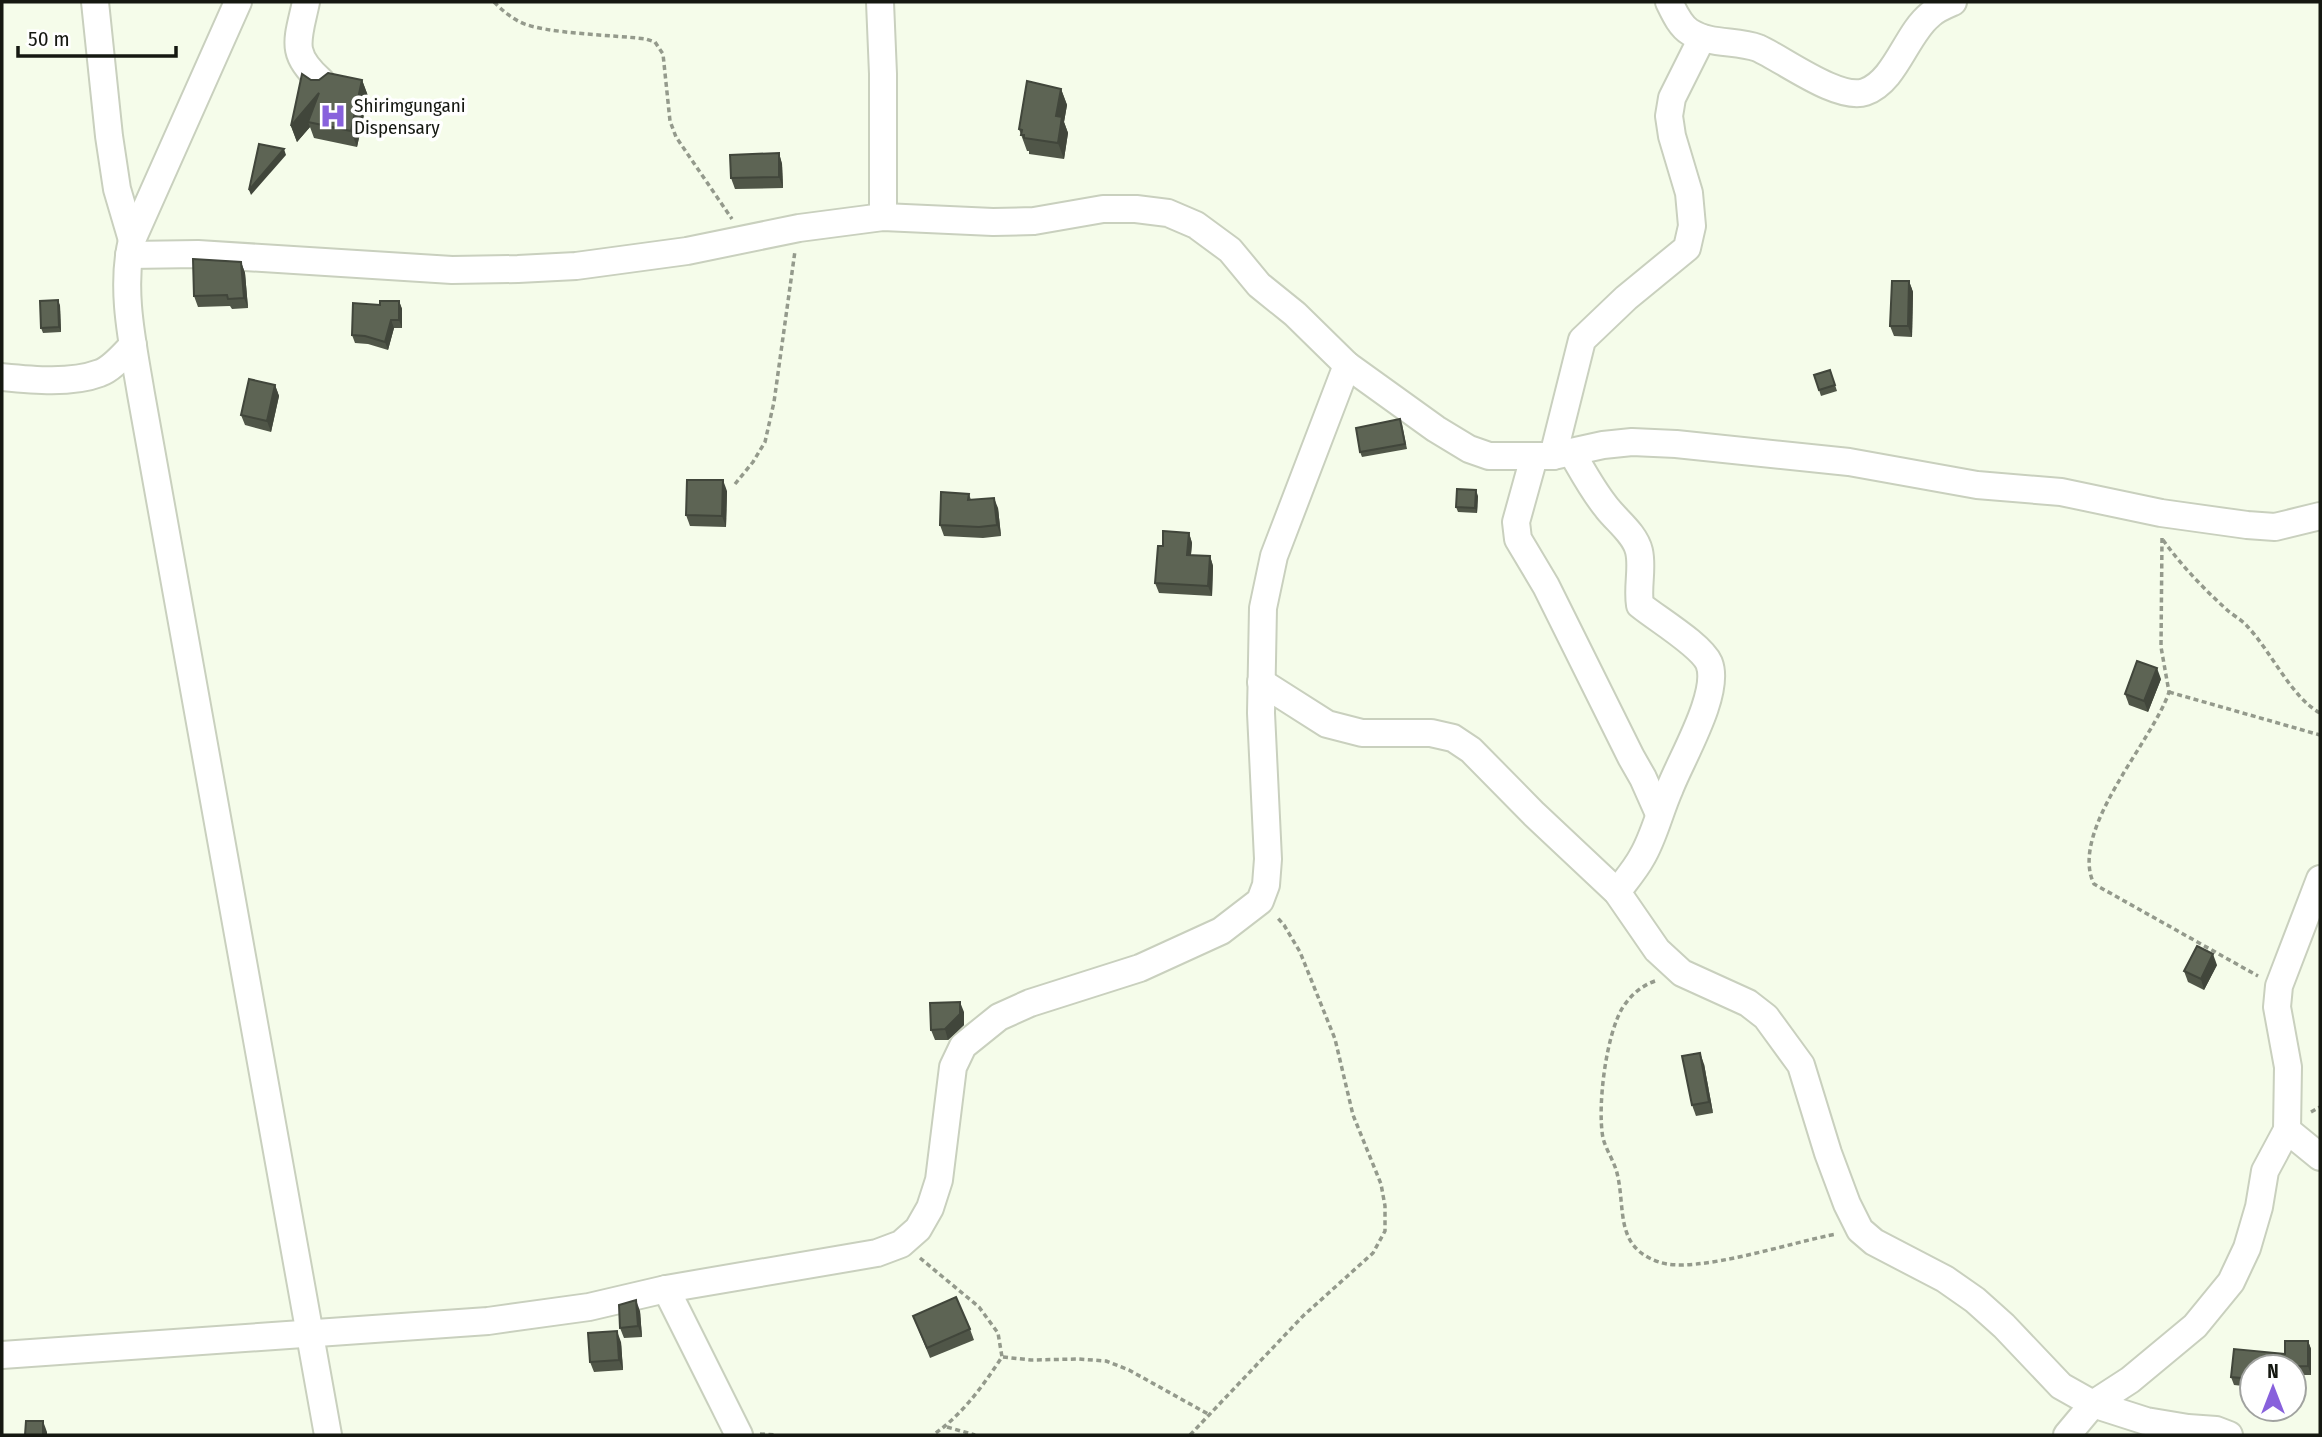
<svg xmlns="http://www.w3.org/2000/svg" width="2322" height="1437" font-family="'Fira Sans Condensed',sans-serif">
<rect width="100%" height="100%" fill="#f5fcea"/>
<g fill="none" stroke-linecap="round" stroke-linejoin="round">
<!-- minor casing -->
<g stroke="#c9d0be" stroke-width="30">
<g id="minor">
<polyline points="95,2 109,136 117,189 132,240"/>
<path d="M238 2 132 240C120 289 133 345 141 394L328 1435"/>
<path d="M306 2C298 40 289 53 321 81"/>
<polyline points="880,2 883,74 883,217"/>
<path d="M1669 2C1674 12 1680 26 1690 32 1710 45 1736 40 1758 48 1783 59 1838 101 1865 92 1896 81 1906 34 1930 15 1936 9 1946 5 1953 2"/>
<polyline points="129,255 198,254 452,270 518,269 576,266 687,251 799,228 883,217 993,222 1034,221 1103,209 1136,209 1168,213 1196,225 1230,250 1259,285 1295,314 1347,365 1436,429 1469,449 1489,456 1553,456 1603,445 1632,442 1676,444 1849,462 1977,485 2061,492 2161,513 2247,525 2275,527 2320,516"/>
<path d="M2 377C32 380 71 384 100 373 112 369 124 354 133 345"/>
<path d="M1572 453C1583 472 1593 491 1607 508 1617 521 1635 534 1639 551 1643 568 1637 587 1640 605 1657 619 1701 645 1709 663 1721 693 1681 759 1670 788 1660 810 1654 837 1642 857 1635 870 1625 881 1617 892"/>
<polyline points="1553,456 1582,340 1626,298 1687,248 1692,226 1689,193 1672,136 1669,116 1672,98 1702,38"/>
<polyline points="1534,457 1516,522 1518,539 1546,586 1631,757 1643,778 1659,814"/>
<polyline points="1261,682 1327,724 1362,733 1431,733 1453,738 1471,750 1534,814 1617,892 1657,950 1682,973 1748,1003 1766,1017 1801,1065 1828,1153 1847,1204 1860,1230 1874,1242 1945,1279 1975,1300 2004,1326 2061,1386 2093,1404 2146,1421 2188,1428 2216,1430 2229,1435"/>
<polyline points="2287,1130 2320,1157"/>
<polyline points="666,1289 739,1435"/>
<polyline points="2,1355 488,1321 589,1307 666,1289 877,1253 901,1244 918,1229 930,1208 939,1180 953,1067 963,1046 999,1017 1030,1003 1140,968 1221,931 1260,901 1266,885 1268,859 1261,713 1263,608 1274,556 1347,365"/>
<polyline points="2067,1435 2093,1404 2130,1380 2195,1326 2231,1282 2247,1248 2259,1207 2265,1171 2287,1130 2288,1067 2277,1007 2279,986 2320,879"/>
</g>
</g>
<!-- path -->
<g stroke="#949a8c" stroke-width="3.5" stroke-dasharray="5 3.5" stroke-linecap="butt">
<path d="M494 2C502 10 510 17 520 22 544 34 616 35 646 39L655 42 663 54 670 121 676 137 732 219"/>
<polyline points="735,484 753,462 765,442 774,402 795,251"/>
<path d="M2162 538 2161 647 2169 692C2153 741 2068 831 2094 884L2258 976"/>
<path d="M2163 540C2181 565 2203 588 2226 609 2232 615 2241 619 2247 626 2271 651 2291 697 2320 713"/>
<polyline points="2169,692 2320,735"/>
<path d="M1655 981C1641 986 1631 995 1623 1007 1606 1034 1597 1107 1603 1138 1606 1150 1614 1161 1617 1173 1626 1209 1614 1247 1659 1262 1695 1275 1795 1241 1837 1234"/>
<polyline points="2311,1112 2320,1107"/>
<path d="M920 1258 979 1307 998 1333 1002 1357C982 1387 963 1414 933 1435"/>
<polyline points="1003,1357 1031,1360 1079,1359 1106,1361 1129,1370 1208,1414"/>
<polyline points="947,1427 975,1435"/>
<polyline points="760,1434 777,1435"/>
<polyline points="1190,1435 1303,1316 1373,1253 1385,1231 1385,1206 1381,1184 1353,1115 1335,1039 1300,952 1284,925 1276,916"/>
</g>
<!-- minor -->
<use href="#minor" stroke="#fff" stroke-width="26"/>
</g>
<!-- wall -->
<g fill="#505648">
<polygon points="311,80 362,80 368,96 357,147 314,138 310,127 297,142 291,126"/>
<polygon points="1061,89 1067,105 1064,122 1068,133 1064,159 1029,154 1029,151 1027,151 1019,129"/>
<polygon points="779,153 782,164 783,188 735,189 731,178"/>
<polygon points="241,262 245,273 248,308 232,309 230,306 198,307 194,296"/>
<polygon points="1909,281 1913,292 1912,337 1894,336 1890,326"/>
<polygon points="58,300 60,306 61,332 43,333 41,328"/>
<polygon points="399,301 402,309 402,328 394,328 388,350 368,344 355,343 352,335 380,305"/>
<polygon points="1830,370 1837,391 1821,396 1814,375"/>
<polygon points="275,385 279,396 271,432 245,425 241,415"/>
<polygon points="1402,424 1407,449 1362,457 1360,452"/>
<polygon points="727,491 726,527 690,526 686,515"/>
<polygon points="969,494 971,500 998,508 1001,536 983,538 944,536 940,525"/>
<polygon points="1478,496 1477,513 1458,512 1456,507"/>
<polygon points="1189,533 1192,543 1191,555 1210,556 1213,566 1212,596 1159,593 1155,583 1163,546"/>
<polygon points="2161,679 2148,712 2129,705 2125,694"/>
<polygon points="2217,965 2204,990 2188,982 2184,971"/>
<polygon points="964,1012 964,1025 948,1040 935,1040 931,1030"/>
<polygon points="1704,1064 1713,1113 1696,1116 1692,1105"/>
<polygon points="640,1311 642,1337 624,1338 620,1328"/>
<polygon points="913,1316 970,1329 974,1340 930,1358"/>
<polygon points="2285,1341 2308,1341 2311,1349 2311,1375 2296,1375 2296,1391 2294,1390 2294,1367 2252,1367 2252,1387 2234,1385 2231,1377 2234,1349 2285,1354"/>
<polygon points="621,1342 623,1370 594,1372 590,1362"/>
</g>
<!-- shaded-wall -->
<g fill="#41463b">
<polygon points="362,80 368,96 357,147 351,131"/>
<polygon points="1061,89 1067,105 1064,122 1068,133 1064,159 1058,143 1056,116"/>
<polygon points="319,93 308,122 310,127 297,142 291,126"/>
<polygon points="284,149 286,155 251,195 249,190"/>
<polygon points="779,153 782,164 783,188 779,177"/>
<polygon points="241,262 245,273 248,308 244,298"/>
<polygon points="1909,281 1913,292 1912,337 1908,326"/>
<polygon points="58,300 60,306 61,332 59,327"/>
<polygon points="399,301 402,309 402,328 399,320"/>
<polygon points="391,320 394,328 388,350 385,342"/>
<polygon points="275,385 279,396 271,432 267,421"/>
<polygon points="723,480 727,491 726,527 722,516"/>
<polygon points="1476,490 1478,496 1477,513 1475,508"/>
<polygon points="994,498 998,508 1001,536 997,525"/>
<polygon points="1189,533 1192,543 1190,565 1187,555"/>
<polygon points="1210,556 1213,566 1212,596 1208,586"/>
<polygon points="2157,668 2161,679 2148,712 2144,701"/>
<polygon points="2213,954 2217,965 2204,990 2201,979"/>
<polygon points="960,1002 964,1012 964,1025 948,1040 945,1029"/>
<polygon points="1700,1053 1704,1064 1713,1113 1709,1102"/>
<polygon points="636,1300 640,1311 642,1337 638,1326"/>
<polygon points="617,1331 621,1342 623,1370 619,1360"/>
<polygon points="2308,1341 2311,1349 2311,1375 2308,1366"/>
<polygon points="2294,1369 2296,1375 2296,1391 2294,1385"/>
<polygon points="43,1421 47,1432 47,1435 43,1435"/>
</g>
<!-- building -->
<g fill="#5d6454" stroke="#41463b" stroke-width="2">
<polygon points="328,73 362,80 351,131 308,122 319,93 291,126 302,74 311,80 319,80"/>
<polygon points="1027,81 1061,89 1056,116 1062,117 1058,143 1024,138 1024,135 1021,135 1022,130 1019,129"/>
<polygon points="259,144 284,149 249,190"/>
<polygon points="779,153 779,177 731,178 730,155"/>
<polygon points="193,259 241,262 244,298 228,299 227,295 194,296"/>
<polygon points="1892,281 1909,281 1908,326 1890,326"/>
<polygon points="58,300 59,327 41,328 40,301"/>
<polygon points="380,301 399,301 399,320 391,320 385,342 365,336 352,335 353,303 380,305"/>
<polygon points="1830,370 1835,385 1819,390 1814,375"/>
<polygon points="249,379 275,385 267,421 241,415"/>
<polygon points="1400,419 1405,444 1360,452 1356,428"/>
<polygon points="687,480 723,480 722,516 686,515"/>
<polygon points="1457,489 1476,490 1475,508 1456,507"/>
<polygon points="941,492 969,494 968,500 994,498 997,525 979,527 940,525"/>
<polygon points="1163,531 1189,533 1187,555 1210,556 1208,586 1155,583 1158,546 1163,546"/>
<polygon points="2137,661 2157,668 2144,701 2125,694"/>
<polygon points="2197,946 2213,954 2201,979 2184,971"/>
<polygon points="960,1002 960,1014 945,1029 931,1030 930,1003"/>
<polygon points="1700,1053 1709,1102 1692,1105 1682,1056"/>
<polygon points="956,1297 970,1329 927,1348 913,1316"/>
<polygon points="636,1300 638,1326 620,1328 619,1305"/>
<polygon points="617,1331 619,1360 590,1362 588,1333"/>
<polygon points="2285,1341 2308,1341 2308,1366 2252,1367 2252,1379 2231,1377 2234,1349 2285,1354"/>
<polygon points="26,1421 43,1421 43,1435 25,1435"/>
</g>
<!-- icons -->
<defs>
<g id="hospital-bare" transform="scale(2.1)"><path d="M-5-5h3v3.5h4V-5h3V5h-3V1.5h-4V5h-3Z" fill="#8861dc" stroke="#fff" stroke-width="2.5" paint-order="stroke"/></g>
</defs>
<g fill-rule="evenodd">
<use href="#hospital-bare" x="333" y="116"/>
</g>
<g text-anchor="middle" stroke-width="7" stroke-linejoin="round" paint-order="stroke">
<!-- poi labels -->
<g font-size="19" fill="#151811" stroke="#fff" text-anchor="start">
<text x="354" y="112">Shirimgungani<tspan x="354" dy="22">Dispensary</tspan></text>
</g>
</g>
<!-- border -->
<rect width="2322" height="1437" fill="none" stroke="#151811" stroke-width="7"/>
<!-- north arrow -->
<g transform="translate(2273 1388)"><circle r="33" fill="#ffffff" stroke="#a1a3a0" stroke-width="2"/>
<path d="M0-5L12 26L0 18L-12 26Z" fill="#8861dc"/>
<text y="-10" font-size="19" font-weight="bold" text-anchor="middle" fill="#151811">N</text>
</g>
<!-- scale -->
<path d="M18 46v10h158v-10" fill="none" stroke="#151811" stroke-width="3.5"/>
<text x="28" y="46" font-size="21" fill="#151811" stroke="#ffffff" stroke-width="5" paint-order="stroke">50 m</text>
</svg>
